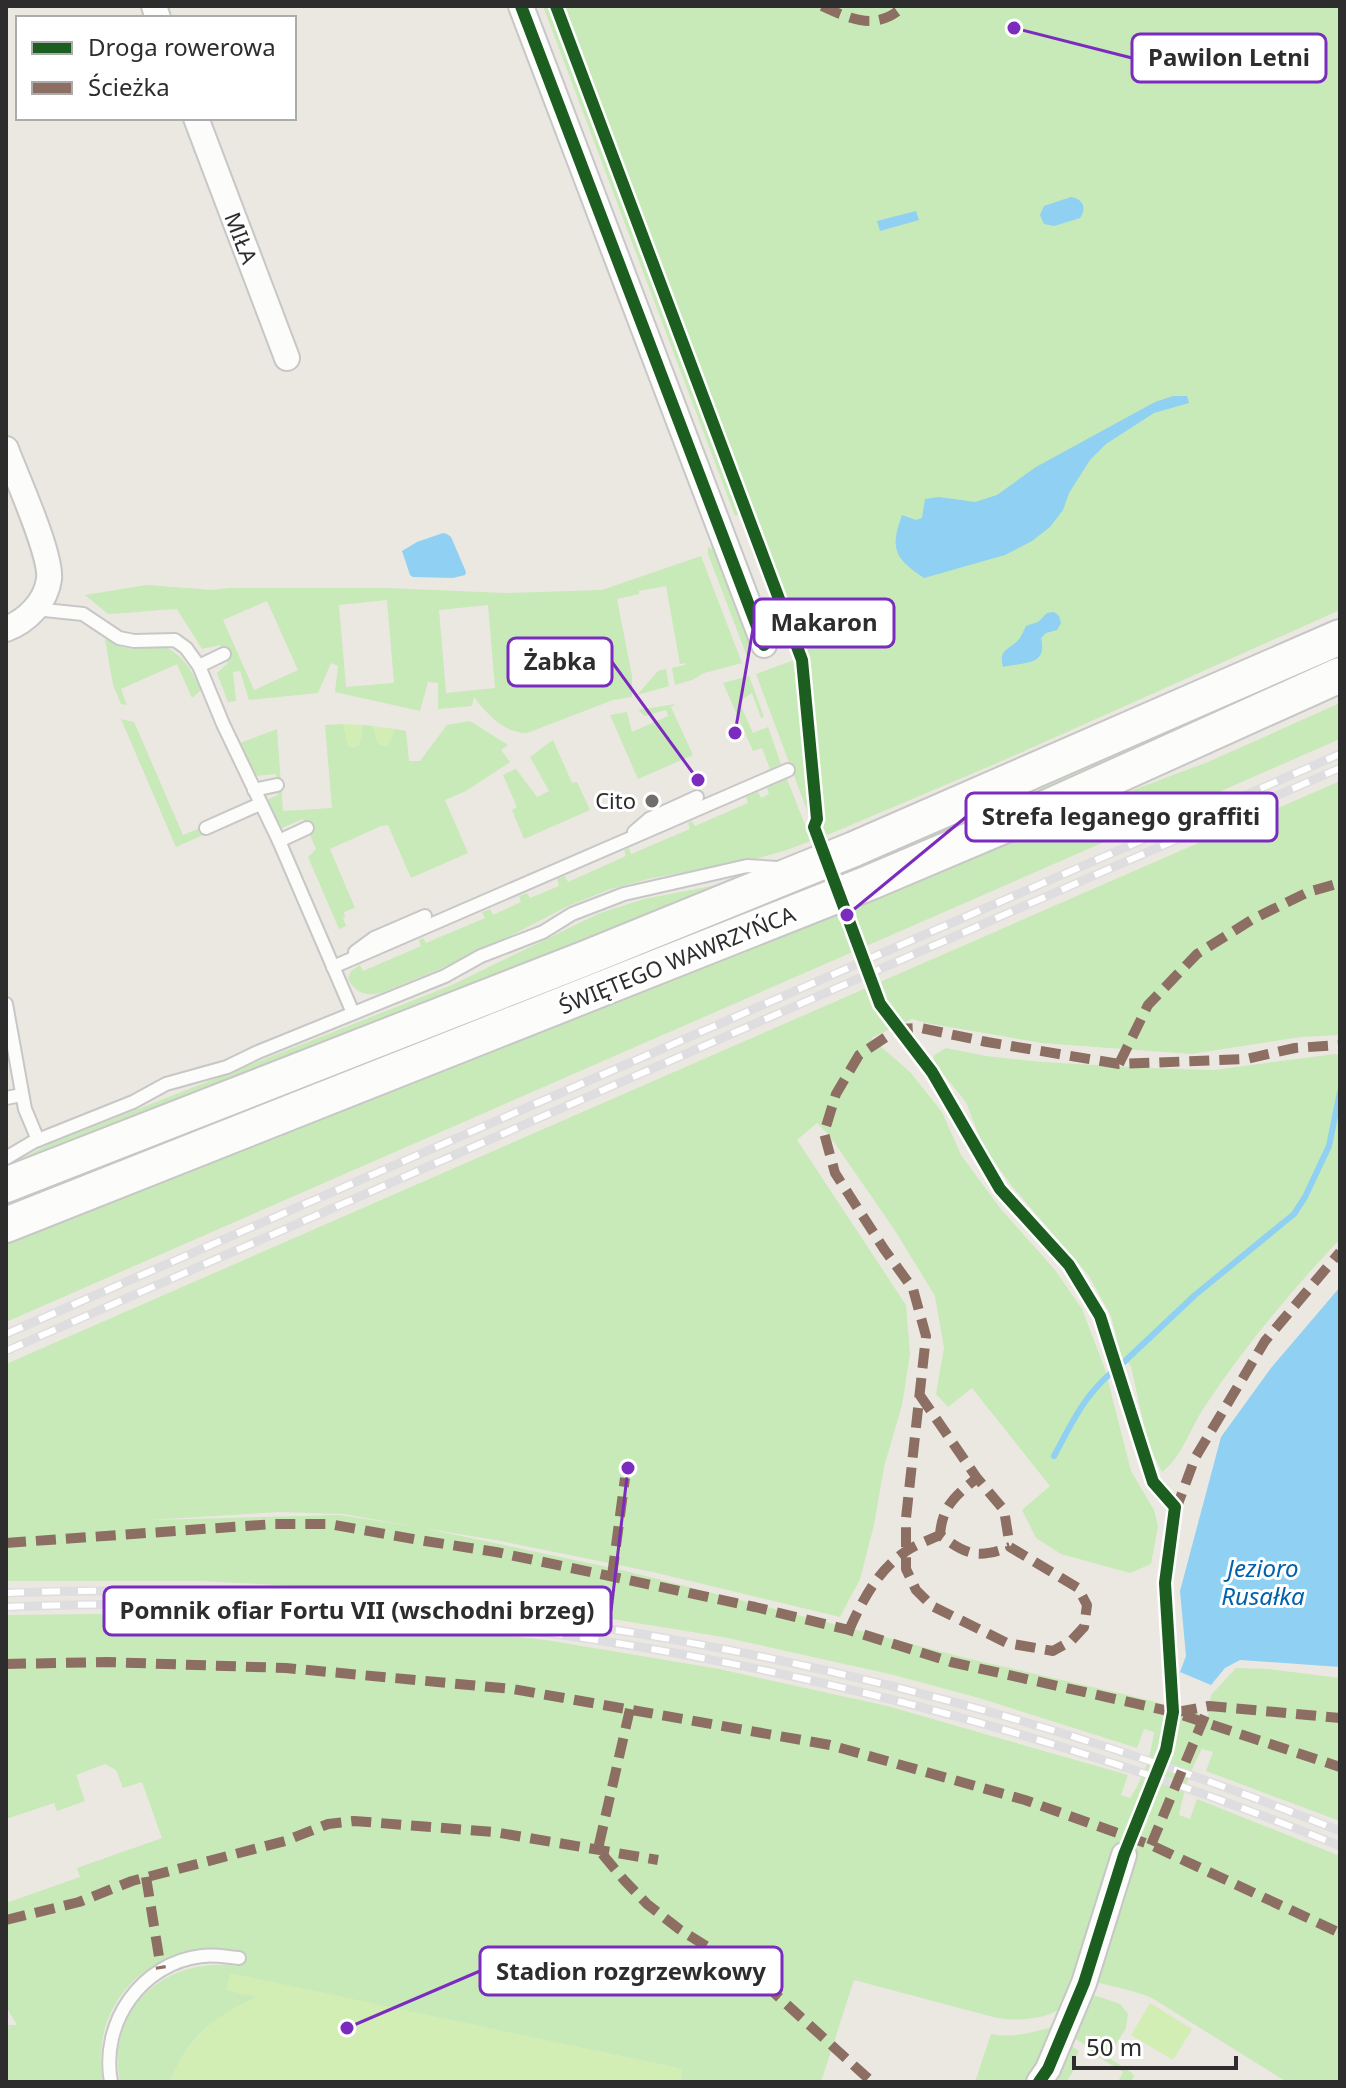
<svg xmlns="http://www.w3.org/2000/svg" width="1346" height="2088" font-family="'Noto Sans',sans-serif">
<rect width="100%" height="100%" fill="#ebe8e2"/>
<!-- green -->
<g fill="#c8e9b8" fill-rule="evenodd">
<polygon points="543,6 552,6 742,513 735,516"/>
<path d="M561 6H1340V610L995 764 832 833 784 851 744 862 652 878 608 890 566 907 478 953 381 993C366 997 355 992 348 979L351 971 360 965 363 971 421 946 419 940 423 938 426 943 485 918 482 912 490 909 493 915 521 902 519 896 527 893 530 898 559 886 557 879 565 876 568 882 626 856 624 850 629 848 631 854 690 829 688 823 692 821 695 826 748 803 746 797 758 792 761 798 769 794 767 788 787 779 807 830 822 823 807 657Z"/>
<polygon points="712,545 717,550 752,643 752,648 748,659 708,554 708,547 712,549"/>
<path d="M701 556 742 663 704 673 692 680 675 685 672 668 685 665V663L680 664 666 586 639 591V594L617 599 632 676V697L613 700 527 733C504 733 487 714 474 697L472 706 438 709V683L428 682 420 711 335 692 338 666 331 663 318 693 249 700 240 671 233 672 236 701 228 702 217 673 228 663 220 645 202 649 177 609C154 610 131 613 108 614L85 595 147 585 212 590 229 588H387L504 593 602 590ZM387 600 394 683 346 687 339 605ZM267 601 298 670 254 690 223 620ZM488 605 495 688 446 693 439 610Z"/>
<path d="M105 639C115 644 125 649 136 649 145 648 154 645 163 647 180 650 195 675 201 690L192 698 177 664 121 689 127 705 121 704 113 685Z"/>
<polygon points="1340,651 1340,661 1038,797 6,1211 6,1200"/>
<polygon points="797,659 813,820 811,821 756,674"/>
<polygon points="666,669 669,686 637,695 658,671"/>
<polygon points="749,676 764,717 761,718 752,693 739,702 753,733 768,727 781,764 770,769 762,748 753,751 723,683"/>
<polygon points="1340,703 1340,739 6,1322 6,1239 1015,834 1208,762"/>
<polygon points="676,704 671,707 693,755 638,779 610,715 627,712 632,732 668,716 666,710 645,716 638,710"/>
<polygon points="121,719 134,722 183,835 205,826 208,833 176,847"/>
<polygon points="470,721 508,745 501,750 510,762 466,791 445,800 468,853 411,878 388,825 381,826 330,849 355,908 344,912 345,917 343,918 346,926 339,929 308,857 316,849 303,819 282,828 266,800 278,795 276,774 253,776 240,743 277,729 283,811 332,808 325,725 343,724 349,747 359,746 363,725 373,726 378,744 387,746 395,729 406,731 409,761 420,761 447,725"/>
<polygon points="553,740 572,783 577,782 590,810 524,839 512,810 517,807 503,775 516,769 537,797 549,791 530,757"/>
<path d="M1340 781V1035L1301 1037 1191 1054 1042 1043 926 1023 912 1019 871 1038 910 1072 942 1112 961 1155 1000 1208 1055 1270 1082 1309 1105 1369 1131 1471 1154 1510 1158 1526 1151 1564 1130 1573 1061 1554 1036 1538 1022 1510 1050 1486 972 1388 948 1407 936 1394 944 1348 935 1296 894 1229 829 1135 817 1123 797 1140 906 1305 910 1354 902 1405 884 1467 874 1525 860 1579 840 1617 653 1572 501 1541 423 1528 622 1570 970 1659 1140 1698 1208 1716 1211 1695 1236 1668 1267 1669 1340 1678V1821L1206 1771 1213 1752 1202 1749C1190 1770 1184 1791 1179 1815L1190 1819 1197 1799 1340 1856V2082H1287L1152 1998C1132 1989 1111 1987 1090 1980 1082 1988 1075 1997 1067 2004 1049 2020 1019 2021 997 2018L854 1980 821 2082H680L682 2069 230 1974 227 1990 258 1997C211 2022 192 2030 170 2082H120C106 2007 166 1956 238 1966L242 1951C161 1935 87 1997 103 2082H6V2029L9 2028 8 2025H17L6 2007V1903L80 1877 77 1868 162 1838 142 1782 123 1788 116 1770 105 1764 76 1775 85 1801 57 1811 54 1803 6 1819V1615L198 1613 372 1621 546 1640 719 1669 887 1706 1128 1775 1121 1795 1130 1798C1143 1778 1151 1756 1154 1732L1144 1729 1137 1748 979 1698 894 1675 723 1637 551 1609 376 1590 200 1581H6V1364ZM280 1512 343 1514 417 1527 340 1515 148 1520Z"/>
<polygon points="727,883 728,887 6,1167 47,1145 452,985 600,913 644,899"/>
<path d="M946 1048 986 1056 1042 1062 1147 1068 1214 1070 1335 1054 1340 1056V1239C1291 1291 1245 1346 1205 1406 1190 1428 1183 1456 1162 1472L1148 1444 1131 1366 1121 1356 1111 1316 1089 1276 1011 1185 982 1144 966 1102 935 1064 933 1056Z"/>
<polygon points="1085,1992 1120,2004 1128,2014 1126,2028 1108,2057 1132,2073 1134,2076 1131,2082 1118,2082 1123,2072 1087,2050 1088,2047 1068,2034"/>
<path d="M1059 2025 1029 2082H975L991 2034C1015 2039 1036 2031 1059 2025Z"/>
<polygon points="1065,2042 1079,2051 1072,2064 1076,2067 1066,2082 1043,2082"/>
</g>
<!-- pitch -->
<g fill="#d3eeb5">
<polygon points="343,724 363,725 359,746 349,747"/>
<polygon points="373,726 395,729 388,746 378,744"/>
<path d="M230 1973 682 2069 680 2082H170C187 2040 215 2014 257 1997L226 1990Z"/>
<polygon points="1150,2003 1192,2029 1173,2060 1131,2035"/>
</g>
<!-- water -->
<g fill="#8fd0f3">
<path d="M1071 197C1083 199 1087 208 1080 218L1054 226 1044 224 1040 215 1044 206Z"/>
<polygon points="916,211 919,220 880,231 877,221"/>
<path d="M1173 396H1187L1189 403 1154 413 1106 444 1090 460 1069 493 1063 510 1050 527 1032 541 1005 555 924 578C894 558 890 549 902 515L916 520 922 518 925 499 939 497 975 502 997 495 1036 467 1155 402Z"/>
<polygon points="443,533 447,534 451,537 466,572 465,575 453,578 413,577 410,575 402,551 417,542"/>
<path d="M1054 612 1059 616 1061 623 1057 630 1046 633 1041 638C1048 667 1023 662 1003 667 998 648 1010 650 1019 639 1021 637 1025 628 1026 626L1038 622 1047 613Z"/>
<polygon points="1340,1287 1340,1667 1240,1660 1225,1668 1211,1685 1180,1672 1186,1656 1180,1591 1221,1437 1271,1368"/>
</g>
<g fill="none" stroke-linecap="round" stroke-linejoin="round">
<!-- stream -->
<g stroke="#8fd0f3" stroke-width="6">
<polyline points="1124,1362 1195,1295 1294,1214 1305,1197 1329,1146 1340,1092"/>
<path d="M1054 1456C1072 1423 1083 1397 1112 1372"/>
</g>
<!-- lane casing -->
<g stroke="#c8c7c7" stroke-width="16">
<g id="lane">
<polyline points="35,609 83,614 119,638 134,641 175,640 186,648 199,666 223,724 279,841 353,1013"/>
<polyline points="199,666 224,654"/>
<polyline points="254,790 277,785"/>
<polyline points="206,828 260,804"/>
<polyline points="634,832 649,819 697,797"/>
<polyline points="279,841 307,828"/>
<polyline points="355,952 374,938 425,916"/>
<polyline points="333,967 788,770"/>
<polyline points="6,1004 25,1109 38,1140"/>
<polyline points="6,1098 22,1095"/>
<polyline points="6,1158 33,1142 133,1102 166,1084 227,1067 258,1052 445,976 481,956 543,932 572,914 624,894 747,866 777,868"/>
<path d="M111 2082C100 2023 141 1963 202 1956 215 1954 227 1957 239 1958"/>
</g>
</g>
<!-- street casing -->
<g stroke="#c8c7c7" stroke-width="28">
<g id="street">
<polyline points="154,6 158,18"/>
<polyline points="521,6 764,645"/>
<polyline points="196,118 287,358"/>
<path d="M6 449C16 476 52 555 49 579 46 602 27 621 6 629"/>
<polyline points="1039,2082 1048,2069 1084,1983 1124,1855"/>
</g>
</g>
<!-- secondary casing -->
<g stroke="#c8c7c7" stroke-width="38">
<g id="secondary">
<polyline points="6,1185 586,958 854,849 1340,637"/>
<polyline points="6,1225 871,882 1041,810 1340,675"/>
</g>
</g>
<!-- lane -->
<use href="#lane" stroke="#fcfcfb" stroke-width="12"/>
<!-- street -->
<use href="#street" stroke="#fcfcfb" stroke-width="24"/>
<!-- secondary -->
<use href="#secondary" stroke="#fcfcfb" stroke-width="34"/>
<!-- rail casing -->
<g stroke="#dedee0" stroke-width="9">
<g id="rail">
<polyline points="6,1334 1340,754"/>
<polyline points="6,1351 1340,768"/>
<path d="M6 1593C461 1575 919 1662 1340 1831"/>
<path d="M6 1607C461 1587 918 1675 1340 1846"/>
</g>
</g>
<!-- rail -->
<use href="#rail" stroke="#fff" stroke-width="6" stroke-dasharray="18" stroke-linecap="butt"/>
<!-- quiet -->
<g stroke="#8d6e63" stroke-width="10" stroke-dasharray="20 10" stroke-linecap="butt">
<path d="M822 6C852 20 877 31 904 6"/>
<polyline points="1119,1064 1148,1005 1197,954 1253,919 1308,892 1340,883"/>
<polyline points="919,1394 977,1478 1004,1510 1010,1547 1078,1588 1087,1605 1084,1627 1071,1641 1053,1651 1007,1643 932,1606 916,1590 906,1569 906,1518 926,1336 913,1289 884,1249 835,1173 824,1133 836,1094 859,1055 898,1029 921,1028 987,1042 1119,1064 1246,1059 1295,1048 1340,1045"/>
<polyline points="1175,1512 1195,1458 1265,1341 1340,1252"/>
<path d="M940 1535C942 1506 956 1495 977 1478"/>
<polyline points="6,1543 274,1524 329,1524 425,1541 496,1552 755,1607 849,1630 951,1662 1173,1712 1340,1767"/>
<polyline points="612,1576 625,1478"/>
<path d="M849 1630C862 1601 878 1570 905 1552 915 1545 929 1540 940 1535 967 1555 977 1559 1010 1547"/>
<polyline points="6,1664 107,1662 286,1668 513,1689 830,1745 1025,1800 1151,1845 1340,1933"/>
<polyline points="630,1709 598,1849 624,1880 647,1904 679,1929 760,1980 872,2082"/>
<polyline points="1177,1712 1209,1706 1340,1718"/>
<polyline points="1151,1845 1206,1713"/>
<polyline points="146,1877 161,1969"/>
<polyline points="6,1920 79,1902 132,1881 285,1841 328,1824 354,1821 494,1832 658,1860"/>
</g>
<!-- cycleway casing -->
<g stroke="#fff" stroke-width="17">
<g id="cycleway">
<polyline points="521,6 764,645"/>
<polyline points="556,6 802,660 817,819 814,827 880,1004 932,1072 1000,1189 1069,1265 1100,1316 1153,1482 1175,1507 1165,1583 1173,1712 1166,1750 1124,1855 1084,1983 1048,2069 1039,2082"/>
</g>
</g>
<!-- cycleway -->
<use href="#cycleway" stroke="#1b5e20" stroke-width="12"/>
</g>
<!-- markers -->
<circle fill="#706e6c" stroke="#fff" stroke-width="3" cx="652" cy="801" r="8"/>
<g text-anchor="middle" stroke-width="6" stroke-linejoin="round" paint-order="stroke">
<!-- street labels -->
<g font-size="22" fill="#2d2d2d" stroke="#fff">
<text transform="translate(241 238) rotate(69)" y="8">MIŁA</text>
<text transform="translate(677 960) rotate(-22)" y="8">ŚWIĘTEGO WAWRZYŃCA</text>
</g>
<!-- poi labels -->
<g font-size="22" fill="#2d2d2d" stroke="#fff" text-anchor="end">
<text x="636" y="809">Cito</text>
</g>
<!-- water labels -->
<g font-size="24" font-style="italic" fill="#0162ac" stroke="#fff">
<text x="1263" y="1577">Jezioro<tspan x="1263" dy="28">Rusałka</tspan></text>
</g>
</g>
<!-- callouts -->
<path fill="none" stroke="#7b2cbf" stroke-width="3" d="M1014 28L1132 58M735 733L754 623M698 780L612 662M847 915L966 817M628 1468L611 1611M347 2028L480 1971"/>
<g fill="#7b2cbf" stroke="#fff" stroke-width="3">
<circle cx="1014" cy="28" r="8"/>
<circle cx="735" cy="733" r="8"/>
<circle cx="698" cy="780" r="8"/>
<circle cx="847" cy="915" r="8"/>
<circle cx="628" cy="1468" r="8"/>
<circle cx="347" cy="2028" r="8"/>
</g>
<g fill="#fff" stroke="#7b2cbf" stroke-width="3">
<rect x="1132" y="34" width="194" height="48" rx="8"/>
<rect x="754" y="599" width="140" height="48" rx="8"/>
<rect x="508" y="638" width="104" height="48" rx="8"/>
<rect x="966" y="793" width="311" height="48" rx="8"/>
<rect x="104" y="1587" width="507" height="48" rx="8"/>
<rect x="480" y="1947" width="302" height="48" rx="8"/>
</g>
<g font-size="24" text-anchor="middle" font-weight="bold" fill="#2d2d2d">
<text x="1229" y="66">Pawilon Letni</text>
<text x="824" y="631">Makaron</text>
<text x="560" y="670">Żabka</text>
<text x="1121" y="825">Strefa leganego graffiti</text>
<text x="357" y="1619">Pomnik ofiar Fortu VII (wschodni brzeg)</text>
<text x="631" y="1980">Stadion rozgrzewkowy</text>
</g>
<!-- border -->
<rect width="1346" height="2088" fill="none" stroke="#2d2d2d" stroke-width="16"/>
<!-- legend -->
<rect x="16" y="16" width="280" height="104" fill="#ffffff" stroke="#ababab" stroke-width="2"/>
<rect x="32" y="42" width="40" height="12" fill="#1b5e20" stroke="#ababab" stroke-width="2"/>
<text x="88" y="56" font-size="24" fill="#2d2d2d">Droga rowerowa</text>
<rect x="32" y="82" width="40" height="12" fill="#8d6e63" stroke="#ababab" stroke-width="2"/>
<text x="88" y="96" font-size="24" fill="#2d2d2d">Ścieżka</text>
<!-- scale -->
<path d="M1074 2056v12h162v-12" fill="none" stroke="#2d2d2d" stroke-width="4"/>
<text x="1086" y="2056" font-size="24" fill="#2d2d2d" stroke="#ffffff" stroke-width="6" paint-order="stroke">50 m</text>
</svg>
